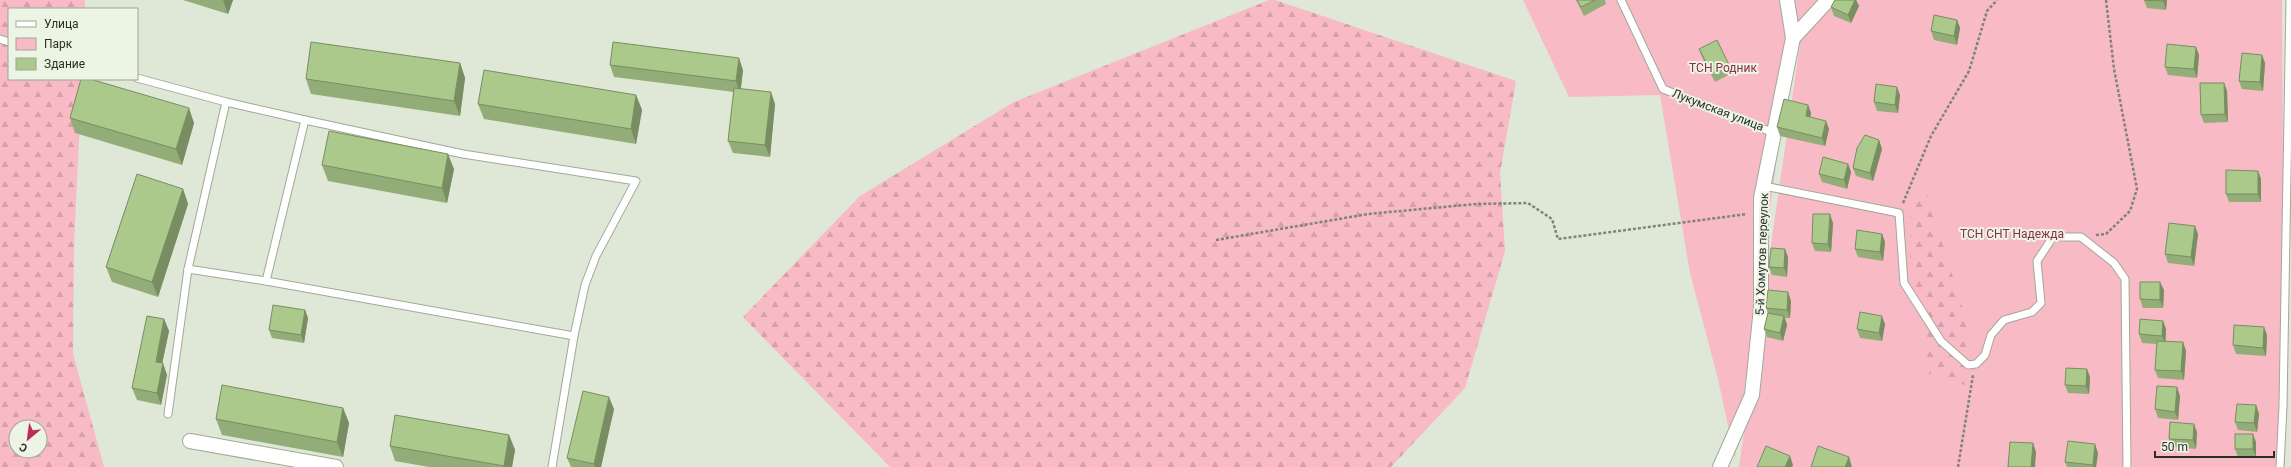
<svg xmlns="http://www.w3.org/2000/svg" width="2291" height="467" font-family="Roboto,sans-serif">
<defs>
<pattern id="forest-firs" width="22" height="20" patternUnits="userSpaceOnUse"><rect width="22" height="20" fill="#f8bac5"/><path d="M5 1l3.5 6h-7zM16 11l3.5 6h-7z" fill="#d5a0a9"/></pattern>
</defs>
<rect width="100%" height="100%" fill="#dfe7d7"/>
<!-- green -->
<g fill="#f8bac5">
<polygon points="1523,0 1821,0 1800,22 1780,136 1735,458 1718,379 1690,273 1660,95 1569,97"/>
<polygon points="1834,0 2282,0 2285,467 1739,467 1801,37"/>
</g>
<!-- forest -->
<g fill="url(#forest-firs)" fill-rule="evenodd">
<path d="M0 0H85V9H9V79H82L74 244 73 354 104 467H0ZM16 427H40V451H16Z"/>
<polygon points="1269,0 1275,0 1516,81 1500,173 1505,251 1465,388 1391,467 890,467 743,317 860,196 1014,102"/>
<polygon points="1926,190 1974,345 1965,385 1925,372 1929,344 1910,269 1910,210"/>
</g>
<g fill="none" stroke-linecap="round" stroke-linejoin="round">
<!-- service casing -->
<g stroke="#a1a999" stroke-width="9">
<g id="service">
<polyline points="1621,0 1663,89 1774,133"/>
<polyline points="0,39 9,42"/>
<polyline points="137,78 226,102 188,269"/>
<polyline points="226,102 305,120"/>
<polyline points="1764,186 1899,213 1904,283 1941,341 1968,365 1976,364 1985,355 1991,335 2004,320 2032,312 2041,303 2037,261 2053,237 2081,237 2114,263 2125,279 2127,467"/>
<polyline points="168,414 188,269 266,281"/>
<polyline points="552,467 574,336 585,285 596,256 636,181 463,154 305,120 266,281 574,336"/>
<polyline points="2280,467 2283,406 2290,0"/>
</g>
</g>
<!-- minor casing -->
<g stroke="#a1a999" stroke-width="16">
<g id="minor">
<polyline points="1793,38 1828,0"/>
<polyline points="190,441 336,467"/>
<polyline points="1720,467 1752,395 1761,308 1761,198 1793,38 1787,0"/>
</g>
</g>
<!-- path -->
<g stroke="#7f8479" stroke-width="2.5" stroke-dasharray="3 2" stroke-linecap="butt">
<polyline points="1903,203 1931,136 1969,71 1987,11 1997,0"/>
<polyline points="2096,235 2106,234 2130,211 2137,189 2114,69 2106,0"/>
<polyline points="1216,240 1368,214 1476,204 1528,203 1552,219 1558,239 1747,214"/>
<polyline points="1958,467 1973,375"/>
</g>
<!-- service -->
<use href="#service" stroke="#fff" stroke-width="7"/>
<!-- minor -->
<use href="#minor" stroke="#fff" stroke-width="14"/>
</g>
<!-- wall -->
<g fill="#93ad78">
<polygon points="183,0 233,0 228,14"/>
<polygon points="1576,0 1605,0 1606,4 1584,16"/>
<polygon points="1835,0 1856,0 1859,6 1851,23 1834,16 1831,7"/>
<polygon points="2144,0 2167,0 2166,10 2147,8"/>
<polygon points="1957,20 1960,28 1957,45 1934,40 1931,31"/>
<polygon points="1699,49 1729,65 1732,73 1715,82 1702,57"/>
<polygon points="2199,55 2197,78 2168,75 2165,67"/>
<polygon points="2262,55 2265,63 2263,91 2242,89 2239,81"/>
<polygon points="460,63 465,78 460,116 311,94 306,79"/>
<polygon points="610,65 743,70 741,89 775,104 770,157 733,153 728,141 734,92 614,77"/>
<polygon points="2224,83 2227,91 2228,122 2204,123 2201,115"/>
<polygon points="636,95 642,110 636,144 484,119 478,104"/>
<polygon points="1900,95 1898,113 1877,111 1874,102"/>
<polygon points="1808,105 1811,113 1810,117 1829,129 1825,146 1780,136 1777,127"/>
<polygon points="70,118 194,123 182,165 75,133"/>
<polygon points="1879,140 1882,149 1873,181 1856,176 1853,168"/>
<polygon points="1848,164 1851,172 1847,189 1822,182 1819,174"/>
<polygon points="322,165 454,169 447,203 328,181"/>
<polygon points="2258,171 2261,179 2261,202 2229,202 2226,194"/>
<polygon points="183,189 188,204 158,297 112,282 106,267"/>
<polygon points="1833,223 1831,252 1815,251 1812,243"/>
<polygon points="1882,234 1885,242 1883,261 1858,257 1855,249"/>
<polygon points="2198,234 2194,266 2168,263 2165,254"/>
<polygon points="1788,257 1787,277 1772,275 1769,267"/>
<polygon points="2164,290 2163,308 2143,308 2140,299"/>
<polygon points="1788,292 1791,301 1790,318 1785,318 1787,325 1783,341 1767,337 1764,329 1768,313 1766,308"/>
<polygon points="305,310 308,318 304,343 272,338 269,330"/>
<polygon points="164,319 169,331 162,363 167,375 161,405 137,400 132,388"/>
<polygon points="2163,321 2166,329 2166,342 2183,342 2186,351 2184,380 2158,378 2155,370 2157,344 2142,343 2139,334"/>
<polygon points="1885,324 1882,341 1860,338 1857,329"/>
<polygon points="2267,335 2266,356 2236,354 2233,345"/>
<polygon points="2090,377 2089,394 2068,393 2065,385"/>
<polygon points="2180,396 2178,420 2158,418 2155,409"/>
<polygon points="2256,405 2259,414 2257,432 2238,430 2235,422"/>
<polygon points="343,408 349,423 343,457 222,435 216,419"/>
<polygon points="614,409 601,467 571,467 567,458"/>
<polygon points="2197,432 2196,449 2172,447 2169,439"/>
<polygon points="509,435 515,450 512,467 429,467 395,461 390,446"/>
<polygon points="2256,442 2256,457 2238,457 2235,449"/>
<polygon points="2098,453 2096,467 2067,467 2065,462"/>
</g>
<!-- shaded-wall -->
<g fill="#788d61">
<polygon points="223,0 233,0 228,14"/>
<polygon points="1855,0 1856,0 1859,6 1851,23 1848,15"/>
<polygon points="2163,0 2167,0 2166,10 2163,1"/>
<polygon points="1957,20 1960,28 1957,45 1954,36"/>
<polygon points="2196,47 2199,55 2197,78 2194,69"/>
<polygon points="2262,55 2265,63 2263,91 2260,82"/>
<polygon points="739,58 743,70 740,93 736,81"/>
<polygon points="460,63 465,78 460,116 454,101"/>
<polygon points="2224,83 2227,91 2228,122 2225,114"/>
<polygon points="1897,87 1900,95 1898,113 1895,105"/>
<polygon points="771,92 775,104 770,157 765,145"/>
<polygon points="636,95 642,110 636,144 631,129"/>
<polygon points="1808,105 1811,113 1809,124 1806,116"/>
<polygon points="189,108 194,123 182,165 176,149"/>
<polygon points="1826,121 1829,129 1825,146 1822,138"/>
<polygon points="1879,140 1882,149 1873,181 1870,173"/>
<polygon points="448,154 454,169 447,203 442,188"/>
<polygon points="1848,164 1851,172 1847,189 1844,180"/>
<polygon points="2258,171 2261,179 2261,202 2258,194"/>
<polygon points="183,189 188,204 158,297 152,282"/>
<polygon points="1830,214 1833,223 1831,252 1828,244"/>
<polygon points="2195,226 2198,234 2194,266 2191,257"/>
<polygon points="1882,234 1885,242 1883,261 1880,252"/>
<polygon points="1785,249 1788,257 1787,277 1784,268"/>
<polygon points="2160,282 2164,290 2163,308 2160,300"/>
<polygon points="1788,292 1791,301 1790,318 1787,310"/>
<polygon points="305,310 308,318 304,343 301,335"/>
<polygon points="1784,316 1787,325 1783,341 1780,333"/>
<polygon points="1882,316 1885,324 1882,341 1879,333"/>
<polygon points="164,319 169,331 160,374 156,362"/>
<polygon points="2163,321 2166,329 2165,344 2162,336"/>
<polygon points="2264,327 2267,335 2266,356 2263,348"/>
<polygon points="2183,342 2186,351 2184,380 2181,371"/>
<polygon points="163,363 167,375 161,405 157,393"/>
<polygon points="2087,369 2090,377 2089,394 2086,386"/>
<polygon points="2177,387 2180,396 2178,420 2175,412"/>
<polygon points="609,397 614,409 601,467 595,467 594,464"/>
<polygon points="2256,405 2259,414 2257,432 2254,423"/>
<polygon points="343,408 349,423 343,457 337,442"/>
<polygon points="2194,424 2197,432 2196,449 2193,440"/>
<polygon points="2253,434 2256,442 2256,457 2253,449"/>
<polygon points="509,435 515,450 512,467 505,467 504,466"/>
<polygon points="2033,443 2036,452 2035,467 2031,467"/>
<polygon points="2095,444 2098,453 2096,467 2093,467 2093,465"/>
<polygon points="1790,456 1793,465 1792,467 1785,467"/>
<polygon points="1849,457 1852,467 1845,467"/>
</g>
<!-- building -->
<g fill="#abc98b" stroke="#788d61">
<polygon points="1577,0 1595,0 1581,7"/>
<polygon points="1835,0 1855,0 1848,15 1831,7"/>
<polygon points="2144,0 2163,0 2163,1"/>
<polygon points="1934,15 1957,20 1954,36 1931,31"/>
<polygon points="1717,40 1729,65 1712,73 1699,49"/>
<polygon points="311,42 460,63 454,101 306,79"/>
<polygon points="613,42 739,58 736,81 610,65"/>
<polygon points="2167,44 2196,47 2194,69 2165,67"/>
<polygon points="2242,53 2262,55 2260,82 2239,81"/>
<polygon points="484,70 636,95 631,129 478,104"/>
<polygon points="81,79 90,79 189,108 176,149 70,118"/>
<polygon points="2200,83 2224,83 2225,114 2201,115"/>
<polygon points="1876,84 1897,87 1895,105 1874,102"/>
<polygon points="734,88 771,92 765,145 728,141"/>
<polygon points="1784,99 1808,105 1806,116 1826,121 1822,138 1777,127"/>
<polygon points="329,131 448,154 442,188 322,165"/>
<polygon points="1865,135 1879,140 1870,173 1853,168 1857,148"/>
<polygon points="1823,157 1848,164 1844,180 1819,174"/>
<polygon points="2226,170 2258,171 2258,194 2226,194"/>
<polygon points="137,174 183,189 152,282 106,267"/>
<polygon points="1813,214 1830,214 1828,244 1812,243"/>
<polygon points="2169,223 2195,226 2191,257 2165,254"/>
<polygon points="1857,230 1882,234 1880,252 1855,249"/>
<polygon points="1771,248 1785,249 1784,268 1769,267"/>
<polygon points="2140,282 2160,282 2160,300 2140,299"/>
<polygon points="1768,290 1788,292 1787,310 1766,308"/>
<polygon points="273,305 305,310 301,335 269,330"/>
<polygon points="1860,312 1882,316 1879,333 1857,329"/>
<polygon points="1768,313 1784,316 1780,333 1764,329"/>
<polygon points="147,316 164,319 156,362 163,363 157,393 132,388"/>
<polygon points="2140,319 2163,321 2162,336 2139,334"/>
<polygon points="2234,325 2264,327 2263,348 2233,345"/>
<polygon points="2157,341 2183,342 2181,371 2155,370"/>
<polygon points="2066,368 2087,369 2086,386 2065,385"/>
<polygon points="222,385 343,408 337,442 216,419"/>
<polygon points="2157,386 2177,387 2175,412 2155,409"/>
<polygon points="583,391 609,397 594,464 567,458"/>
<polygon points="2237,404 2256,405 2254,423 2235,422"/>
<polygon points="395,415 509,435 504,466 390,446"/>
<polygon points="2170,422 2194,424 2193,440 2169,439"/>
<rect x="2235" y="434" width="18" height="15"/>
<polygon points="2068,441 2095,444 2093,465 2065,462"/>
<polygon points="2010,442 2033,443 2031,467 2008,467"/>
<polygon points="1766,446 1790,456 1785,467 1757,467"/>
<polygon points="1818,446 1849,457 1845,467 1811,467"/>
</g>
<g text-anchor="middle" stroke-width="4" stroke-linejoin="round" paint-order="stroke">
<!-- park labels -->
<g font-size="12" fill="#862f47" stroke="#ecf4e4">
<text x="1723" y="72">ТСН Родник</text>
<text x="2012" y="238">ТСН СНТ Надежда</text>
</g>
<!-- street labels -->
<g font-size="12" fill="#2b2e28" stroke="#ecf4e4">
<text transform="translate(1718 110) rotate(21)" y="4">Лукумская улица</text>
<text transform="translate(1762 254) rotate(-88)" y="4">5-й Хомутов переулок</text>
</g>
</g>
<!-- legend -->
<rect x="8" y="8" width="130" height="72" fill="#ecf4e4" stroke="#9fa599"/>
<rect x="16" y="21" width="20" height="6" fill="#ffffff" stroke="#9fa599"/>
<text x="44" y="28" font-size="12" fill="#2b2e28">Улица</text>
<rect x="16" y="38" width="20" height="12" fill="#f8bac5" stroke="#9fa599"/>
<text x="44" y="48" font-size="12" fill="#2b2e28">Парк</text>
<rect x="16" y="58" width="20" height="12" fill="#abc98b" stroke="#9fa599"/>
<text x="44" y="68" font-size="12" fill="#2b2e28">Здание</text>
<!-- north arrow -->
<g transform="translate(28 439) rotate(209)"><circle r="19" fill="#ecf4e4" stroke="#9fa599"/>
<path d="M0-3L7 15L0 10L-7 15Z" fill="#bb2d5b"/>
<text y="-6" font-size="11" font-weight="bold" text-anchor="middle" fill="#2b2e28">С</text>
</g>
<!-- scale -->
<path d="M2155 451v6h119v-6" fill="none" stroke="#2b2e28" stroke-width="2"/>
<text x="2161" y="451" font-size="12" fill="#2b2e28" stroke="#ecf4e4" stroke-width="3" paint-order="stroke">50 m</text>
</svg>
